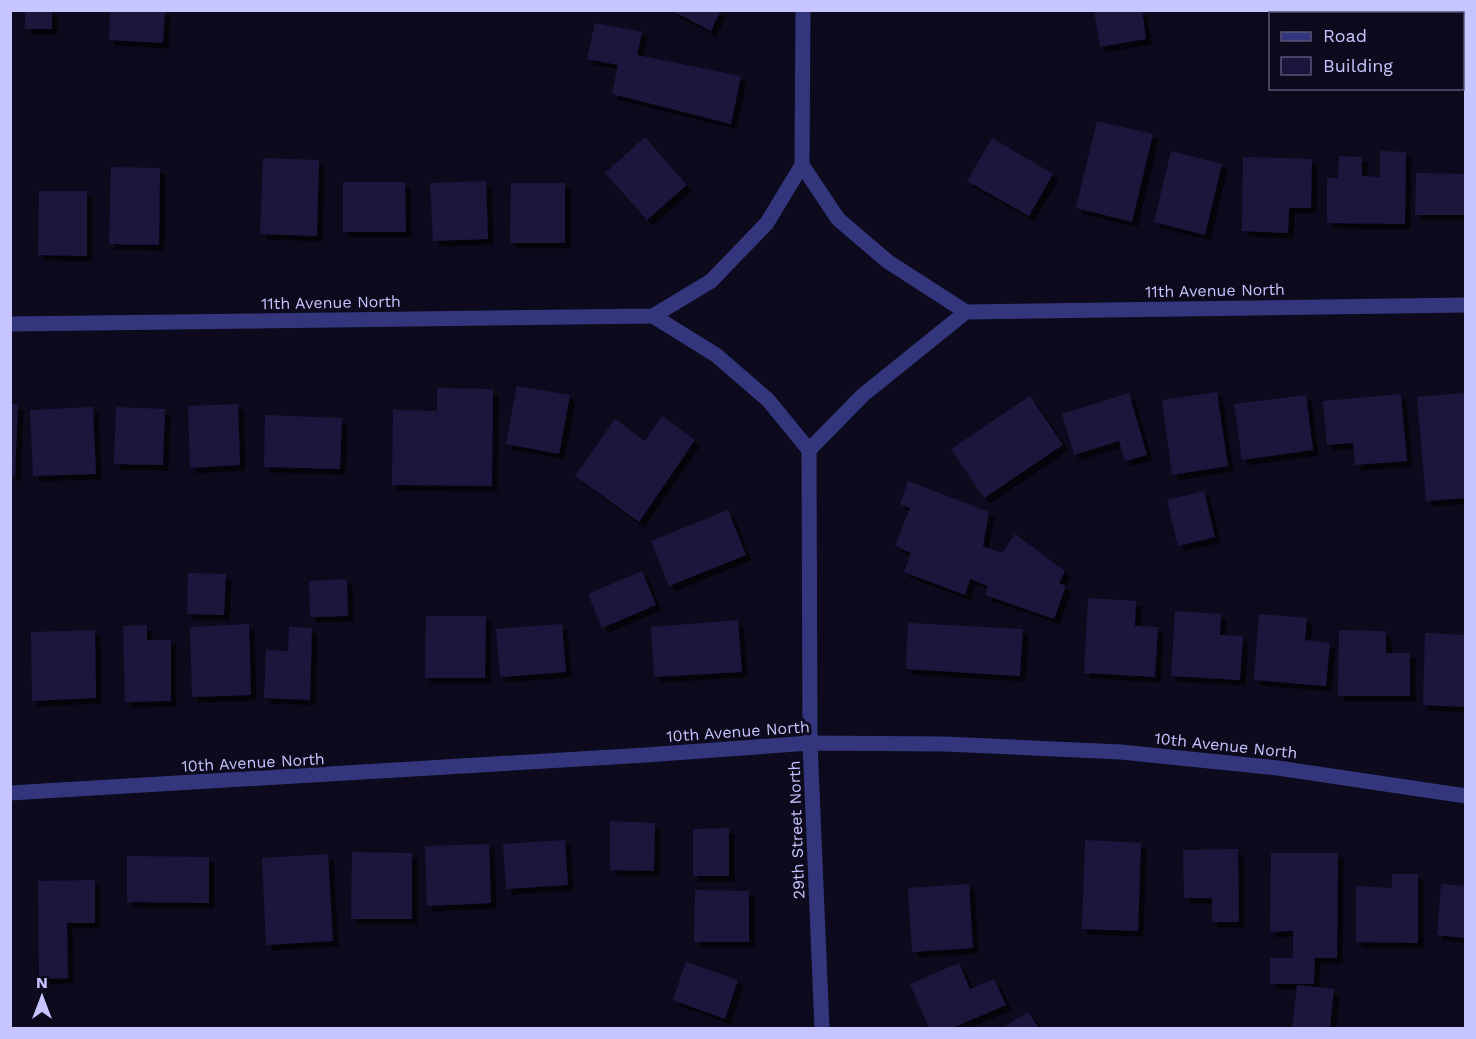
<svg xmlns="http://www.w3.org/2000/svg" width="1476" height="1039" font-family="'Work Sans',sans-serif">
<defs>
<filter id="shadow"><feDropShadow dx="5.5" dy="5.5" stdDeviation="0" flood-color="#0009"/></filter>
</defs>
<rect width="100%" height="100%" fill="#0c0a1c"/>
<!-- building -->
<g fill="#1b163e" filter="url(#shadow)">
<rect x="25" y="10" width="27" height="19"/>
<polygon points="110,10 165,10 163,43 109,40"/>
<polygon points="671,10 721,10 711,31"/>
<polygon points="1094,10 1142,10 1146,39 1100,47"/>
<polygon points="595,23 642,32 637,55 741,76 731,124 612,94 618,65 587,59"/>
<polygon points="1097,121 1153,134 1132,222 1076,208"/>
<polygon points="645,137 687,185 647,220 605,173"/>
<polygon points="992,138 1053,174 1029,216 967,181"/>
<polygon points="1171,151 1222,164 1205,235 1154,222"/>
<polygon points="1380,151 1406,152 1405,224 1327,223 1327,178 1338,178 1339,156 1362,157 1362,176 1380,177"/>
<polygon points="1243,157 1312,159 1311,208 1289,208 1288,233 1242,231"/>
<polygon points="263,158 319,160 317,236 260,234"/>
<polygon points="111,167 160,168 159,245 109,244"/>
<polygon points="1416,173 1466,174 1466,215 1415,215"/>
<polygon points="486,181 488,239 433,241 430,183"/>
<polygon points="343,182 405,182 406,232 343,232"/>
<polygon points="511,183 565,183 565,243 510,243"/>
<polygon points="39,191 87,191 87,256 38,255"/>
<polygon points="517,386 570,395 559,454 506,444"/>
<polygon points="437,388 493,389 492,486 392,485 393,410 437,411"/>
<polygon points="1217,392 1228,466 1172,475 1162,400"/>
<polygon points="1129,393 1147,455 1125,461 1119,441 1074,455 1062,414"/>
<polygon points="1466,393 1466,498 1426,501 1417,397"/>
<polygon points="1401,394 1407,461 1355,465 1353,443 1327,445 1323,401"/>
<polygon points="1306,395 1313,450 1242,460 1234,404"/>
<polygon points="1030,396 1063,445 984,498 951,449"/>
<polygon points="10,404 18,404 15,476 10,475"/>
<polygon points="238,404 240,465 190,468 188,406"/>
<polygon points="93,407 96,474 33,476 30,410"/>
<polygon points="116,407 165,409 163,465 114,464"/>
<polygon points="265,415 342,418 340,469 264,467"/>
<polygon points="662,416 695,440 639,522 575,476 615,419 645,441"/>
<polygon points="908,481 989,512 983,546 1002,553 1015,534 1065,571 1059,583 1066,586 1054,619 985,595 988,586 970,579 965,595 904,572 911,553 895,546 910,508 900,504"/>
<polygon points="1204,491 1215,537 1178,546 1167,500"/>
<polygon points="728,510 746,555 669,586 651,541"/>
<polygon points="642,571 656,605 602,628 588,594"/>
<polygon points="188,573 226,574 224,615 187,614"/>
<polygon points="347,579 348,616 310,617 309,581"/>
<polygon points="1088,598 1136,601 1135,626 1158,627 1155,677 1084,673"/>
<polygon points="1175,611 1221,614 1220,635 1243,636 1240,680 1171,676"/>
<polygon points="1259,614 1307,618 1305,640 1330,643 1326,686 1254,680"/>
<polygon points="426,616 486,616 485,678 425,678"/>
<polygon points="738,620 742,672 654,677 651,627"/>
<polygon points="908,623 1023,629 1020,676 906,669"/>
<polygon points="249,624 251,695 192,697 190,627"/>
<polygon points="562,624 566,672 500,677 496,629"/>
<polygon points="147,625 147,640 171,640 171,701 125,702 123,626"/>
<polygon points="289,627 312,628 310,700 264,698 266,650 288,651"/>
<polygon points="95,630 96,698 32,701 31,632"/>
<polygon points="1339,630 1386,631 1386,653 1410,653 1410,696 1338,696"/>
<polygon points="1425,633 1466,635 1466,707 1423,705"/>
<polygon points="610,821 655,823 654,871 610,870"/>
<polygon points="729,828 729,876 693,876 693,829"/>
<polygon points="565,840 568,885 506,889 503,844"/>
<polygon points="1085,840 1141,843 1138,931 1082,929"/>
<polygon points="489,844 491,903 427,906 425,846"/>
<polygon points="1238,849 1239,922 1212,922 1212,898 1184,898 1183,850"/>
<polygon points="352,852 412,853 412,919 351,919"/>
<polygon points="1271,853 1338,853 1337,958 1315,958 1314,984 1270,984 1270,958 1293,958 1293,931 1270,932"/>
<polygon points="328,854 333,941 266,945 262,858"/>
<polygon points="127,856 209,857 209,903 127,902"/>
<polygon points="1392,874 1418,874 1418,943 1356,942 1356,886 1392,888"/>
<polygon points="95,880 95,923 67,923 68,978 39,979 38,881"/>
<polygon points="969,884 973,948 912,952 908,888"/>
<polygon points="1441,884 1466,886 1466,938 1437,935"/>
<polygon points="695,890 749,891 749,942 694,942"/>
<polygon points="686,962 738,980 725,1019 673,1000"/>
<polygon points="959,963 970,989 994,979 1006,1005 952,1028 929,1028 910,984"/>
<polygon points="1297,985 1334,989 1330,1028 1292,1028"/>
<polygon points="1028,1012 1039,1028 1002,1028"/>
</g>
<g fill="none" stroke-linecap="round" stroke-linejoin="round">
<!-- minor -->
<g stroke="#33367d" stroke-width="15">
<polyline points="802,165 838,219 887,261 966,312"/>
<polyline points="966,312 1466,305"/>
<polyline points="653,316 716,355 768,400 809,450 810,743 822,1028"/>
<polyline points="10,324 653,316 711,281 767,223 802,165 803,10"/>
<polyline points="809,450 863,395 966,312"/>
<polyline points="10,793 646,755 810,743 944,744 1121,752 1278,768 1466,796"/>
</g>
</g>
<g text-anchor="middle" stroke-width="6" stroke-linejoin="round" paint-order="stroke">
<!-- street labels -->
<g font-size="16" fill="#c7c5ff" stroke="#0c0a1c">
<text transform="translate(1215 290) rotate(-1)" y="6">11th Avenue North</text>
<text transform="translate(331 302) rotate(-1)" y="6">11th Avenue North</text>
<text transform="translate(738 731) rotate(-4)" y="6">10th Avenue North</text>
<text transform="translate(1226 745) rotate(6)" y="6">10th Avenue North</text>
<text transform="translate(253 762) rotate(-3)" y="6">10th Avenue North</text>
<text transform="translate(796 830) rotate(-92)" y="6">29th Street North</text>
</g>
</g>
<!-- border -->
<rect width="1476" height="1039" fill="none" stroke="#c7c5ff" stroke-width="24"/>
<!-- legend -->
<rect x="1269" y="12" width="195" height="78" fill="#0c0a1c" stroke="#575577" stroke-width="1.5"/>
<rect x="1281" y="32" width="30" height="9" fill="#33367d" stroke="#575577" stroke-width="1.5"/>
<text x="1323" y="42" font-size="18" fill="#c7c5ff">Road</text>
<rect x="1281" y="57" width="30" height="18" fill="#1b163e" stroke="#575577" stroke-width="1.5"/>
<text x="1323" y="72" font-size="18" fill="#c7c5ff">Building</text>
<!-- north arrow -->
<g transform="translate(42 997)" stroke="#0c0a1c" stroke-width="4.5" paint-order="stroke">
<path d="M0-4.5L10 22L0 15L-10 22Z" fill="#c7c5ff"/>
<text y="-9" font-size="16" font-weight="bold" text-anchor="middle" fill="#c7c5ff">N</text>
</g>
</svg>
